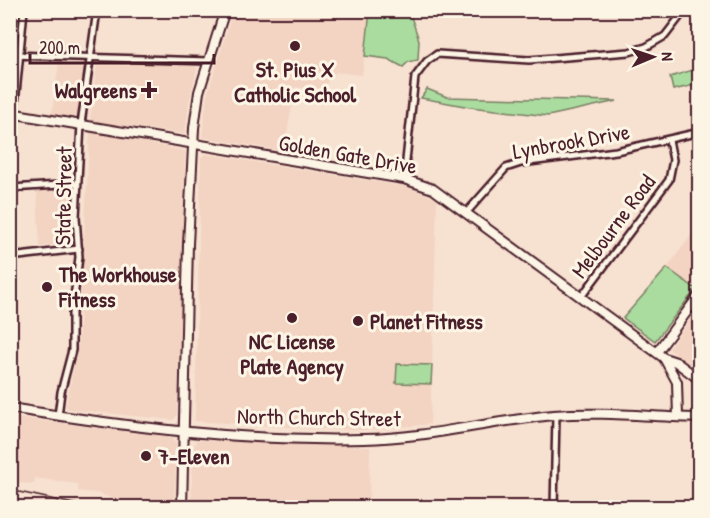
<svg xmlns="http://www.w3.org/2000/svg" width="710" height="518" font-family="'Patrick Hand',sans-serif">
<rect width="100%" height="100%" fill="#f7e1d0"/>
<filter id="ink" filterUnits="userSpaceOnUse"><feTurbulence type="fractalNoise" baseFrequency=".0167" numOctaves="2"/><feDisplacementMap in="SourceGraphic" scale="12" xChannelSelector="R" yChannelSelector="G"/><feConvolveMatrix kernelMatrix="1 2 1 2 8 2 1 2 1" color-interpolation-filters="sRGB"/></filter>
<g filter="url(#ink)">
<!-- built -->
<g fill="#f3d3c2">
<polygon points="233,11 370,11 362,75 336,72 321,90 295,87 284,151 202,137 207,96"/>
<polygon points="59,61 86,62 78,118 52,114"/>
<polygon points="100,61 195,66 197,68 189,102 185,134 90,121 97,63"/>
<polygon points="90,131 185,151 177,415 173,420 68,409 66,406 78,347"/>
<polygon points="206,154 408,187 437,199 432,365 397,364 396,382 431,384 430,424 371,430 322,429 195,421 201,157"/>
<polygon points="74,190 75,241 40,247 37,191"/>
<polygon points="699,225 699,284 696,289 667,268"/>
<polygon points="699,307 699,373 669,349"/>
<polygon points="10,417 171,437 176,444 174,507 122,502 98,493 78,491 78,484 35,478 34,484 11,482"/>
<polygon points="197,440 370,447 369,496 364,507 191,507 193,448"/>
</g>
<!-- green -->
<g fill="#a9dc9e" stroke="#7a7e64" stroke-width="1.5">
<polygon points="370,11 409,11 419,40 418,60 408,62 403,67 388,59 365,56"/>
<polygon points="699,68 699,84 673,90 670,77"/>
<polygon points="427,89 447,97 617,101 548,116 470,107 421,98"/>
<polygon points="667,268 696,289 655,341 623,318"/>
<polygon points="397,364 432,365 431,384 396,383"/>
</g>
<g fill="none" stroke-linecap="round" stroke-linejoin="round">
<!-- street casing -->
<g stroke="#4a1f2b" stroke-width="10">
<g id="street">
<polyline points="444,10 445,12"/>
<polyline points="10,55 209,61"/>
<polyline points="14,114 24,10"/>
<polyline points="404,179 415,77 427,61 437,54 529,60 629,52 646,47 665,36 685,10"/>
<polyline points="10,188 77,184"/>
<polyline points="467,212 506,168 521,163 616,151 700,132"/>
<polyline points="10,257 79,249"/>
<polyline points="581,297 669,180 673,160 669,140"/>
<polyline points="58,416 61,392 72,350 72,314 79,257 76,217 81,124 97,10"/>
<polyline points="554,508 556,415"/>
</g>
</g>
<!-- secondary casing -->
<g stroke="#4a1f2b" stroke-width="12">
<g id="secondary">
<polyline points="10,113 404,179 433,189 664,358 677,382 678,417"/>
<polyline points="657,352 700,294"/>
<polyline points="664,358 676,362 700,380"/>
<path d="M10 408C126 427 246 442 364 439 428 438 490 421 554 415 602 411 651 417 700 418"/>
<polyline points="182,508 188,244 194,128 199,92 225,10"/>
</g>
</g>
<!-- street -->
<use href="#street" stroke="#fcf5e5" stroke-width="5"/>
<!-- secondary -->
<use href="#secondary" stroke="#fcf5e5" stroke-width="8"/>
<!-- rail -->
<polyline stroke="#4a1f2b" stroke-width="1.5" points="10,490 92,508"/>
</g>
</g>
<!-- markers -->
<g fill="#4a1f2b" stroke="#fcf5e5" stroke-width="2">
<circle cx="295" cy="46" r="6"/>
<path d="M146 81h6v6h6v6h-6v6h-6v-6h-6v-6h6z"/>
<circle cx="47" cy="287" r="6"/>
<circle cx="292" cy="318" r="6"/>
<circle cx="358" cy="321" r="6"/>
<circle cx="146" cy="456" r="6"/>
</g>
<g text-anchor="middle" stroke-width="6" stroke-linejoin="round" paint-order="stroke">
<!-- poi labels -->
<g font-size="22" font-weight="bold" fill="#4a1f2b" stroke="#fcf5e5" text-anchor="start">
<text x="295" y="77" text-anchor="middle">St. Pius X<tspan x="295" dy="25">Catholic School</tspan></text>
<text x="137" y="98" text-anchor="end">Walgreens</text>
<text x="59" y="282">The Workhouse<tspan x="59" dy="25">Fitness</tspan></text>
<text x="370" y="329">Planet Fitness</text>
<text x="292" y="349" text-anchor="middle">NC License<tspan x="292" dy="25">Plate Agency</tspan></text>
<text x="158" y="464">7-Eleven</text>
</g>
<!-- street labels -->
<g font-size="22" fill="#4a1f2b" stroke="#fcf5e5">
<text transform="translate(571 141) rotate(-10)" y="8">Lynbrook Drive</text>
<text transform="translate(348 154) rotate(10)" y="8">Golden Gate Drive</text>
<text transform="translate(63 196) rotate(-89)" y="8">State Street</text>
<text transform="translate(613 226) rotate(-53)" y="8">Melbourne Road</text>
<text transform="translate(319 417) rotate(1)" y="8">North Church Street</text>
</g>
</g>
<!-- margin -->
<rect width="710" height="518" fill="none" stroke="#fcf5e5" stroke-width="36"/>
<rect x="18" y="18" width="674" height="482" fill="none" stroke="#4a1f2b" stroke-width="2" filter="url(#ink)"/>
<!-- north arrow -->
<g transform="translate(653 57) rotate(88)" stroke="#fcf5e5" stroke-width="4.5" paint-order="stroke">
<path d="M0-4.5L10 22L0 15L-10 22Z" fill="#4a1f2b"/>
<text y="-9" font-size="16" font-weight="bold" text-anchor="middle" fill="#4a1f2b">N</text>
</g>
<!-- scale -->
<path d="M30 54v9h184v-9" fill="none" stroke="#4a1f2b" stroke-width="3"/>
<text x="39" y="54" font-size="18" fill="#4a1f2b" stroke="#fcf5e5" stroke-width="4.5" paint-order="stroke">200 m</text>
</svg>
